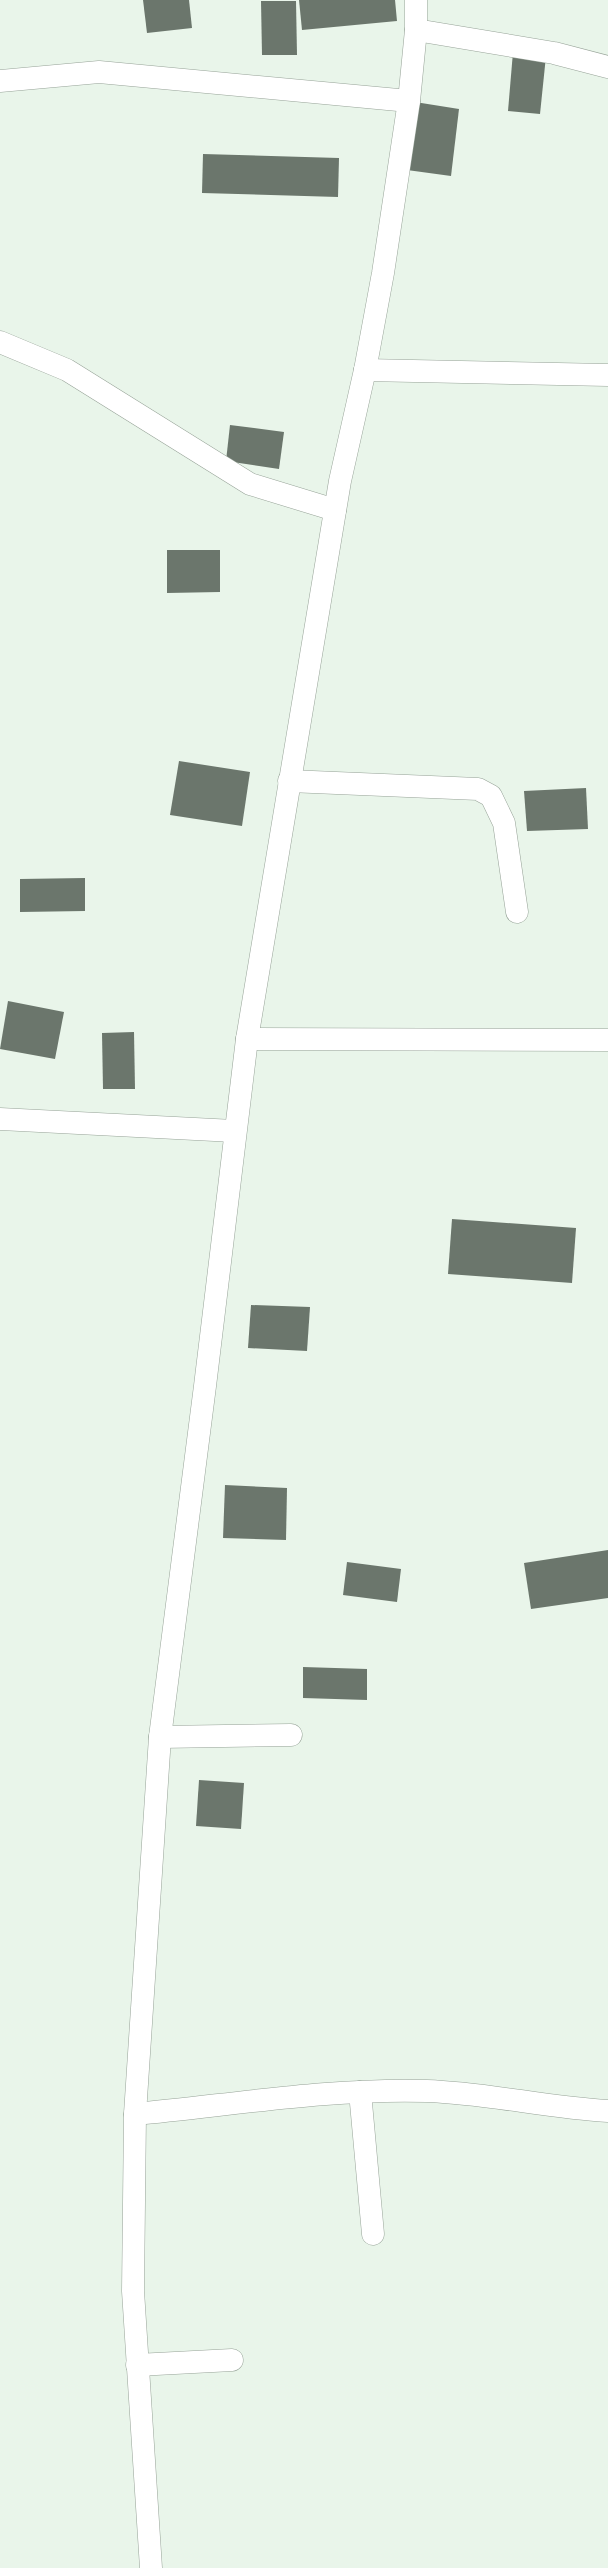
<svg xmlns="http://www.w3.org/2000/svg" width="608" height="2568" font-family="'Varela Round',sans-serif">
<rect width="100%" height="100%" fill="#e9f5ea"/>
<!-- building -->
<g fill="#6b766c">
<polygon points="143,0 189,0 192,28 147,33"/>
<polygon points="299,0 395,0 397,21 302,30"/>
<polygon points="261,1 296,1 297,55 262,55"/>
<polygon points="513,52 546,56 540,114 508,111"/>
<polygon points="415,102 459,109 451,176 407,170"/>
<polygon points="203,154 339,158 338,197 202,193"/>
<polygon points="230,425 284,432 279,469 226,461"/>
<polygon points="167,550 220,550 220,592 167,593"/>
<polygon points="179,761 250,772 242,826 170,815"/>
<polygon points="586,788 588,829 527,831 524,791"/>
<polygon points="85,878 85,911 20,912 20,879"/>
<polygon points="8,1001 64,1012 55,1059 0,1049"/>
<polygon points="134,1032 135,1089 103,1089 102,1033"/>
<polygon points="452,1219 576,1228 572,1283 448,1274"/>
<polygon points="251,1305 310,1307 307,1351 248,1348"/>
<polygon points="225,1485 287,1488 286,1540 223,1538"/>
<polygon points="608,1550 608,1598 531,1609 524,1563"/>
<polygon points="347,1562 401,1569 397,1602 343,1595"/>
<polygon points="303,1667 367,1669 367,1700 303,1698"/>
<polygon points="199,1780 244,1783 241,1829 196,1826"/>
</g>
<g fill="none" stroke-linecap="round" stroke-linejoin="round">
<!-- minor casing -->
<g stroke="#97a398" stroke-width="23">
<g id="minor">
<polyline points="416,30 554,53 608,67"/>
<polyline points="0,81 99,72 409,101"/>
<polyline points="0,342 67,370 250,484 335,510"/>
<polyline points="365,370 608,375"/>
<polyline points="289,781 478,789 491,796 504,823 517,912"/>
<polyline points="247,1039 608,1040"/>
<polyline points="0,1119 234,1131"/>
<polyline points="160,1737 291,1735"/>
<polyline points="360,2092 373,2234"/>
<path d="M135 2114C231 2105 331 2088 427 2091 488 2093 548 2108 608 2111"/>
<polyline points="137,2365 232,2360"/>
<polyline points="151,2568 133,2291 135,2114 160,1737 205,1386 247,1039 340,481 365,370 383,273 409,101 416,30 416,0"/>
</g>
</g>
<!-- minor -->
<use href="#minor" stroke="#fff" stroke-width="22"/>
</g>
</svg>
